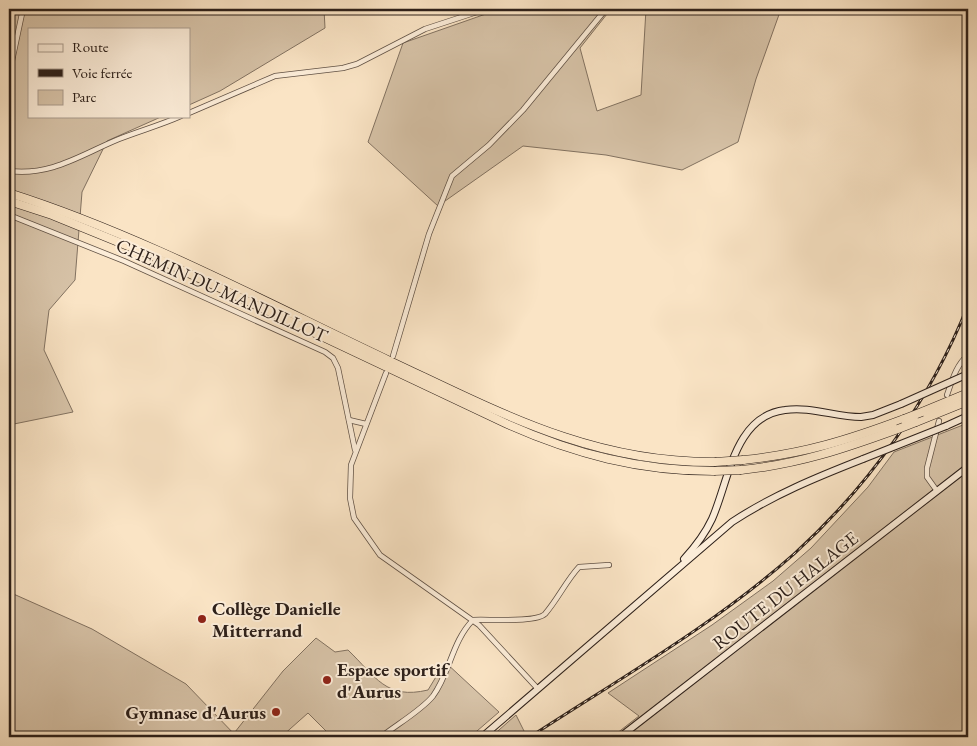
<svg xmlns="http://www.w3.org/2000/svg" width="977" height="746" font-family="'EB Garamond',serif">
<rect width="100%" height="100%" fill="#fae4c5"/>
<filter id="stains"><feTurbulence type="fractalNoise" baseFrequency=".004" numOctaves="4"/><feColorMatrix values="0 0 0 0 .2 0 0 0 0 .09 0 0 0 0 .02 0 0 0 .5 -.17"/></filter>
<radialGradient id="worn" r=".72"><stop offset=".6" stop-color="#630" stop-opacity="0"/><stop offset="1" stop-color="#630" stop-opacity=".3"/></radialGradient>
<!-- green -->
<g fill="#d7c3a8" stroke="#827261">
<polygon points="9,9 324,9 325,28 220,91 189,105 189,29 29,29 29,116 163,116 107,141 82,192 75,280 49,310 44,350 73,412 9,425"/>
<polygon points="500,9 611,9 580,48 597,111 641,95 646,9 781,9 756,79 738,142 682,170 606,155 523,146 438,206 368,142 403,43"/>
<polygon points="968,423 968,737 612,737 639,716 608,693 712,625 773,581 811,548 840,517 868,487 894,452"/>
<polygon points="9,592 92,629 186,684 237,737 9,737"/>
<path d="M316 638 335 652 348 650C376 677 386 700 428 690L445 662 499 712 470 737H332L308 713 281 737H241L235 732 283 671Z"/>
<polygon points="516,715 526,735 491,737"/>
</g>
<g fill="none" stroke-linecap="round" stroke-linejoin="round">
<!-- street casing -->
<g stroke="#605145" stroke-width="6">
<g id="street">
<polyline points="9,75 23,9"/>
<polyline points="189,113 275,76 343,68 357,64 425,29 486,9"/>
<path d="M9 171C52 176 80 155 119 139 139 131 161 125 181 116"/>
<polyline points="9,215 124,261 325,352 333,358 338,368 355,450"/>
<polyline points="393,356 429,234 452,176 489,145 523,110 606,9"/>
<polyline points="386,373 351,465 350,498 354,518 380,555 479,625 538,689"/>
<path d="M947 395C952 381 956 365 968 355"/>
<polyline points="349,420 366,424"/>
<polyline points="937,491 927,477 927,468 939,421"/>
<path d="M381 737C396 725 422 710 433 696 450 673 452 641 473 620 487 619 536 623 545 614 558 599 566 581 579 567L609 565"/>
</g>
</g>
<!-- secondary casing -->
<g stroke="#2d201a" stroke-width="8">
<g id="secondary">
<polyline points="946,426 968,416"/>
<path d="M684 559C695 547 705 534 712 519 729 481 734 416 785 410 810 406 836 417 861 417L873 415 901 404"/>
<path d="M482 737 732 522C773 495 817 477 863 459"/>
<polyline points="620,737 968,467"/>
</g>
</g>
<!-- highway casing -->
<g stroke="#2d201a" stroke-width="9">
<g id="highway">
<path d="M9 193C141 235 265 302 390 361 499 412 591 463 715 462"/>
<path d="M9 201 52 215 150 255 507 424C574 454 640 471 714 471"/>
<polyline points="922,412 968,393"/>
<polyline points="916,422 968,401"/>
<path d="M743 460C803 454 848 440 904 419"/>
<path d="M741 470C799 464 843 449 898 429"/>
</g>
</g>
<!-- street -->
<use href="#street" stroke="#fcedd9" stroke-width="4.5"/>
<!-- secondary -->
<use href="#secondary" stroke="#fcedd9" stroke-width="6"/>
<!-- highway -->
<use href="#highway" stroke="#fae4c5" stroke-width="8"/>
<!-- rail casing -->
<g stroke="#2d201a" stroke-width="3">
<path id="rail" d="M530 737C619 679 714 625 794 554 869 486 931 399 968 305"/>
</g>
<!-- rail -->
<use href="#rail" stroke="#fcedd9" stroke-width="1" stroke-dasharray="4" stroke-linecap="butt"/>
<!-- secondary-bridge casing -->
<g stroke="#2d201a" stroke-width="8" stroke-linecap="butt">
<g id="secondary-bridge">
<polyline points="901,404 968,374"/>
<polyline points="863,459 946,426"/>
</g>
</g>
<!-- highway-bridge casing -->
<g stroke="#2d201a" stroke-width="9" stroke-linecap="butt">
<g id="highway-bridge">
<polyline points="904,419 922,412"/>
<polyline points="898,429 916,422"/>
<polyline points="715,462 743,460"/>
<polyline points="714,471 741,470"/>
</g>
</g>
<!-- secondary-bridge -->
<use href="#secondary-bridge" stroke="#fcedd9" stroke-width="6"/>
<!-- highway-bridge -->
<use href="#highway-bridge" stroke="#fae4c5" stroke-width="8"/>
</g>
<!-- markers -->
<g fill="#8f2418" stroke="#fcedd9" stroke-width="2">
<circle cx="202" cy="619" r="5"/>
<circle cx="327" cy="680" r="5"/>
<circle cx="276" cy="712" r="5"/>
</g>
<g text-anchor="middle" stroke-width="4" stroke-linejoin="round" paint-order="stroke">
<!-- street labels -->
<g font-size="19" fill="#2d201a" stroke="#fcedd9">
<text transform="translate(222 290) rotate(24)" y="7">CHEMIN DU MANDILLOT</text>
<text transform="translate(785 590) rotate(-38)" y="7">ROUTE DU HALAGE</text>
</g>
<!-- poi labels -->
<g font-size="19" font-weight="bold" fill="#2d201a" stroke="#fcedd9" text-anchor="start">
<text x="212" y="615">Collège Danielle<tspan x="212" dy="22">Mitterrand</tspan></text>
<text x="337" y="676">Espace sportif<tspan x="337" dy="22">d'Aurus</tspan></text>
<text x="266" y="719" text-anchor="end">Gymnase d'Aurus</text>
</g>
</g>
<!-- margin -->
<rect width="977" height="746" fill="none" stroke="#fae4c5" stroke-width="30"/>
<rect x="10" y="10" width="957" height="726" fill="none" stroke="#2d201a" stroke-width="2.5"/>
<rect x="15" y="15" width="947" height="716" fill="none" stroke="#2d201a"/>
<!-- legend -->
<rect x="28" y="28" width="162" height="90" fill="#fcedd9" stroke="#a99b8d"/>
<rect x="38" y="44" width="25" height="8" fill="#fcedd9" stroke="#a99b8d"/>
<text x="72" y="52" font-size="15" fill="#2d201a">Route</text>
<rect x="38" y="69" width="25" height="8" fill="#2d201a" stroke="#a99b8d"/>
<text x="72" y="78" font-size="15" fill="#2d201a">Voie ferrée</text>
<rect x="38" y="90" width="25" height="15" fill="#d7c3a8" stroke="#a99b8d"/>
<text x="72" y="102" font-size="15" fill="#2d201a">Parc</text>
<rect width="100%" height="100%" filter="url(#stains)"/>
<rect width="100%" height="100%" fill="url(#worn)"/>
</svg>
